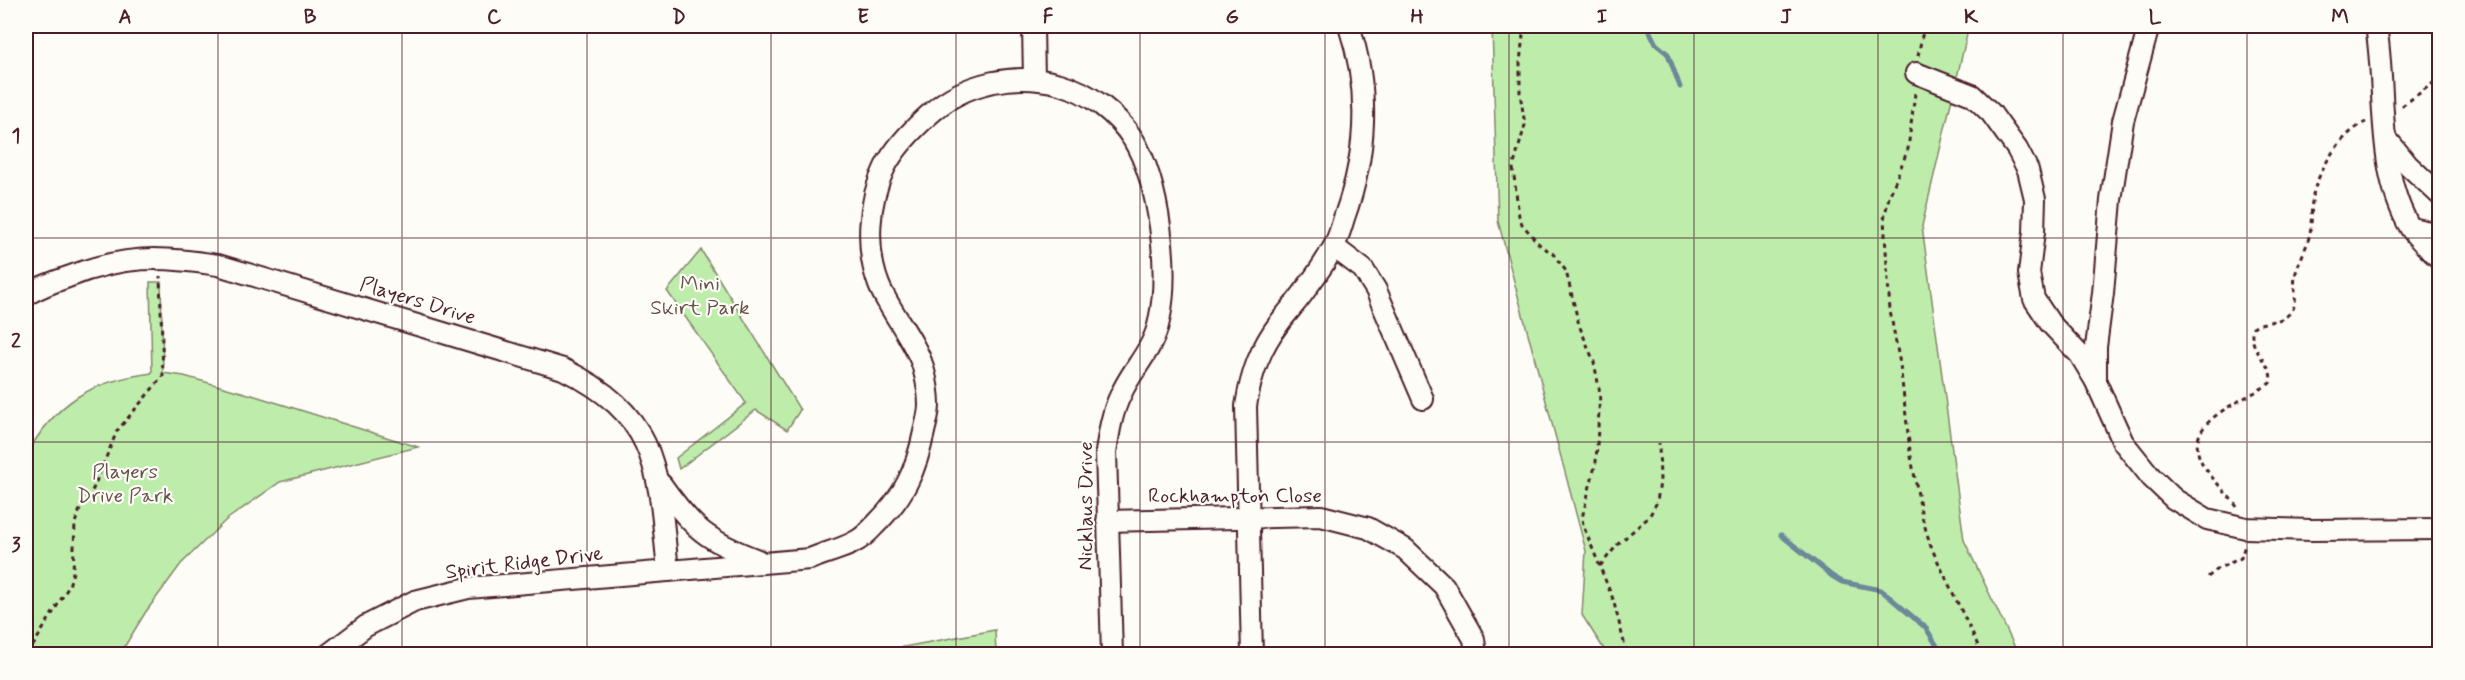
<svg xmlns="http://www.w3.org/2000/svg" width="2465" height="680" font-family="Mynerve,sans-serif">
<rect width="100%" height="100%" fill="#fdfcf7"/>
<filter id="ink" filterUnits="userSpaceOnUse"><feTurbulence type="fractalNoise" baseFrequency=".0167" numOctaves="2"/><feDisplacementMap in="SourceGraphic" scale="12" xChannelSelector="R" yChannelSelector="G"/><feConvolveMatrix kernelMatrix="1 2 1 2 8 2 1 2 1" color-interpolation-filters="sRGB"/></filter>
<g filter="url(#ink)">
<!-- green -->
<g fill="#beedab" stroke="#84866b" stroke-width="1.5">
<polygon points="1492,26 1969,26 1922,226 1964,540 2018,654 1607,654 1582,615 1586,551 1498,221"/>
<polygon points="701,250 800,410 787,430 756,410 679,469 676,458 746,403 667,291"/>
<path d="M150 282H161L163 373 184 376 252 395 418 447 280 482 226 520 181 564 145 613 120 654H103L94 649 90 654H26V455C57 401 91 381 152 373Z"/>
<polygon points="995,630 996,654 866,654"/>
</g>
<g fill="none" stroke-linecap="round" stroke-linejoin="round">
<!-- stream -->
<g stroke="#6c8899" stroke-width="5">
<polyline points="1647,26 1656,44 1668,54 1680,87"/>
<polyline points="1781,535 1832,576 1842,582 1881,590 1926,628 1942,654"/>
</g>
<!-- minor casing -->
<g stroke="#4a1f2b" stroke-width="24">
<g id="minor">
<polyline points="1033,26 1034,79"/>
<polyline points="2149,26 2123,121 2111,200 2103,293 2096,347 2096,382 2123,442 2151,477 2174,499 2207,519 2246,528 2311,530 2440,529"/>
<path d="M2376 26C2387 91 2375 170 2411 229 2419 240 2430 250 2440 259"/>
<polyline points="1916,73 1972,95 1991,113 2017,149 2028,170 2035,199 2034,232 2029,273 2034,299 2050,323 2080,355 2095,380"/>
<polyline points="2387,139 2408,165 2440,195"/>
<polyline points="2411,228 2440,234"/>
<polyline points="1334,247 1363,269 1376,290 1423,399"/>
<path d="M26 295C39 287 53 282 68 277 124 255 160 256 218 265L563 369C661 417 658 473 668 571"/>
<path d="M661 484C692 528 707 541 758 560"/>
<polyline points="1107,521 1321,516 1368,528 1405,549 1444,586 1474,639 1476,654"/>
<path d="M329 654 366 626 415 601 468 588 810 559C826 552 848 548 861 538 867 534 872 528 877 523 905 495 916 470 924 432 926 423 929 414 929 405 929 393 926 378 923 367 916 342 889 310 879 285 865 249 868 201 885 167 896 146 914 128 931 113 965 82 1016 72 1060 84 1089 92 1117 114 1133 139 1160 184 1170 271 1159 321 1154 349 1132 369 1121 394 1112 412 1109 432 1106 452L1112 654"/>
<path d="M1252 654 1246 406C1251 374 1260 348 1280 322 1289 310 1300 299 1308 286 1317 274 1326 261 1333 248 1338 239 1341 228 1344 218 1367 155 1370 89 1349 26"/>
</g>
</g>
<!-- path -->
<g stroke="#4a1f2b" stroke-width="3" stroke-dasharray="4.5 4.5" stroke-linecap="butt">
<polyline points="1524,26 1520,62 1520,93 1525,125 1513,168 1519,216 1522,224 1539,244 1553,254 1566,271 1579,325 1594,362 1600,393 1596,462 1582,518 1583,525 1613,599 1627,654"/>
<polyline points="2440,36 2440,48"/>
<polyline points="1918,56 1924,26"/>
<polyline points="1915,93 1908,149 1889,197 1884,219 1890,311 1900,364 1910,451 1922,517 1931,547 1982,654"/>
<polyline points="2402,106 2432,84 2440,75"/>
<path d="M2237 507C2228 494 2209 476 2202 463 2179 420 2246 401 2270 383 2276 365 2246 351 2253 327 2265 320 2281 324 2291 312 2299 302 2293 288 2295 276 2298 263 2306 250 2309 237 2313 223 2310 209 2313 195 2319 169 2341 133 2366 122"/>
<polyline points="1600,566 1618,544 1649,517 1657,502 1660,482 1659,443"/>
<polyline points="2208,577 2217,569 2241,558 2245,545"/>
<polyline points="26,619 29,620 33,643"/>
<polyline points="28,654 69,586 73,572 75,523 82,504 93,489 117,431 163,376 160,276"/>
</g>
<!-- minor -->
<use href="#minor" stroke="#fdfcf7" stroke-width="20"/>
</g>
</g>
<!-- grid -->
<path fill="none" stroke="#4a1f2b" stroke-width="1.5" stroke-opacity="0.55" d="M218 26V654M402 26V654M587 26V654M771 26V654M956 26V654M1140 26V654M1325 26V654M1509 26V654M1694 26V654M1878 26V654M2063 26V654M2247 26V654M26 238H2440M26 442H2440"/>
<g text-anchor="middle" stroke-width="4.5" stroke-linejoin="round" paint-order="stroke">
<!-- park labels -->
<g font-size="21" fill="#67524b" stroke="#fdfcf7">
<text x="700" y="290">Mini<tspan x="700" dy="24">Skirt Park</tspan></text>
<text x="125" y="478">Players<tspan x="125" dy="24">Drive Park</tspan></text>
</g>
<!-- street labels -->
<g font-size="21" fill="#4a1f2b" stroke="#fdfcf7">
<text transform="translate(418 300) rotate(17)" y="7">Players Drive</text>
<text x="1235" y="502">Rockhampton Close</text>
<text transform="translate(1085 506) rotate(-90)" y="7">Nicklaus Drive</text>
<text transform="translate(524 562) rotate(-7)" y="7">Spirit Ridge Drive</text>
</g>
</g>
<!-- margin -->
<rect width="2465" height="680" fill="none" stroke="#fdfcf7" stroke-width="66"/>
<rect x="33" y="33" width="2399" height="614" fill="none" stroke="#4a1f2b" stroke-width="2"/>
<g font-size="20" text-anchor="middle" font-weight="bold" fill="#4a1f2b">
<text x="125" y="23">A</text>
<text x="310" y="23">B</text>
<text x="494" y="23">C</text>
<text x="679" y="23">D</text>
<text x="863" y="23">E</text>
<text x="1048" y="23">F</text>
<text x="1232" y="23">G</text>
<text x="1417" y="23">H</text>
<text x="1602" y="23">I</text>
<text x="1786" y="23">J</text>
<text x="1971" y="23">K</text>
<text x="2155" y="23">L</text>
<text x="2340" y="23">M</text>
<text x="16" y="142">1</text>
<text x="16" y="347">2</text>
<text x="16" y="551">3</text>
</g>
</svg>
